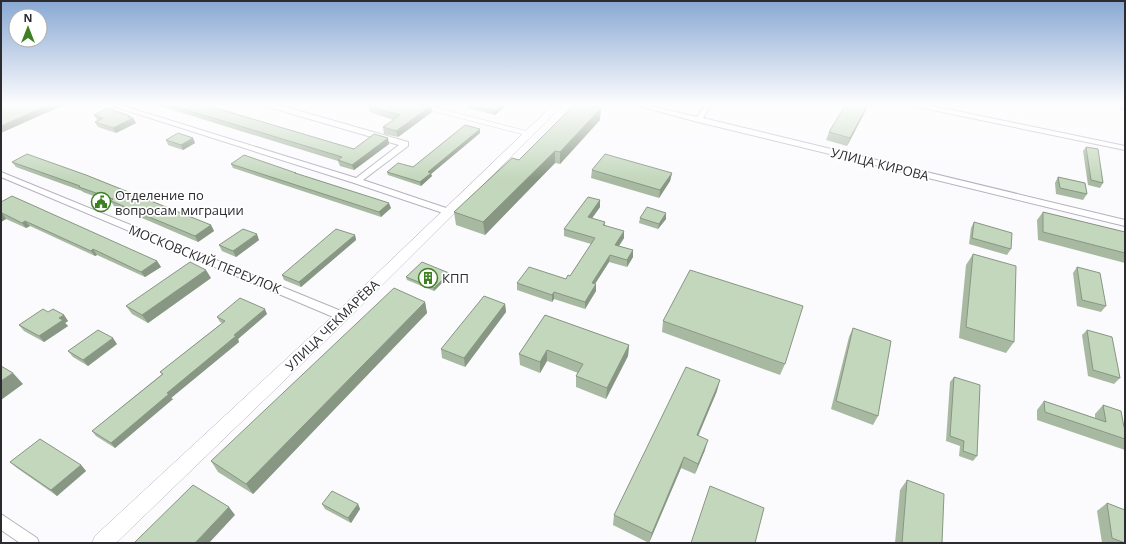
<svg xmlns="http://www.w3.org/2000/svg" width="1126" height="544" font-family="'Open Sans',sans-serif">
<rect width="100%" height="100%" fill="#fbfafd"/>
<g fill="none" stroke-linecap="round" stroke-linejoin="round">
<!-- service casing -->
<g stroke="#b3b2be" stroke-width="5">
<polyline id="service" points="414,104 530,134"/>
</g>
<!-- minor casing -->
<g stroke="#b3b2be" stroke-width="2">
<g id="minor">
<polygon points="106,104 117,104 356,178 399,145 265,106 265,104 275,104 408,142 408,146 363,180 452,210 453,212 449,215 446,214 354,183"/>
<polygon points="631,104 643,104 697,117 706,104 712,104 703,118 1125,220 1125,226 698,122"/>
<polygon points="909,104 923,104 1125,146 1125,150 913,106"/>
<polygon points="1,172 346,313 347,316 346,319 338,319 1,177"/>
<polygon points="1,514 37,538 39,543 20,543 1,530"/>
</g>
</g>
<!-- tertiary casing -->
<g stroke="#b3b2be" stroke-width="1">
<polygon id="tertiary" points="554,104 564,104 347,320 116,543 92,543 95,536 337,312"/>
</g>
<!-- service -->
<use href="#service" stroke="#fff" stroke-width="4"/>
<!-- minor -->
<use href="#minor" fill="#fff" fill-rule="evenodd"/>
<!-- tertiary -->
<use href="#tertiary" fill="#fff" fill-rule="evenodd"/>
</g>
<!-- wall -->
<g fill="#a8b9a2">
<polygon points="159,104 202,104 354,149 389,144 354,170 340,166 338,161 160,106"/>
<polygon points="428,104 443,104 439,107"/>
<polygon points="467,104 508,104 495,115 468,108"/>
<polygon points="1082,104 1100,104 1098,107"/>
<polygon points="1119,104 1125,104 1125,111 1120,110"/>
<polygon points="368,106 432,112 398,137 384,134 383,127 393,120 370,112"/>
<polygon points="866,110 847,146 826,140 829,132"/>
<polygon points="94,115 131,118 133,118 136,123 116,133 98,127 95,122 98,120 97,120"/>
<polygon points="600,120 560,164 555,163 485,235 456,225 454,212 519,160"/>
<polygon points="480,133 431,174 432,176 421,186 388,175 387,172 413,167"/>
<polygon points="193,138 195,143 183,150 168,145 166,140"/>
<polygon points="1086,147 1103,183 1100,188 1088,185 1083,151"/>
<polygon points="12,162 211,225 214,231 198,242 114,206 112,203 83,192 82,191 16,167"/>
<polygon points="231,164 296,174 391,208 381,217 233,168"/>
<polygon points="592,170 672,173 670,181 659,198 591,178"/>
<polygon points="1058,177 1087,194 1083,200 1056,194 1055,183"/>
<polygon points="600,200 600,207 592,218 605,222 605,225 624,238 619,246 633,250 633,257 627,267 609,262 595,284 596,291 585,309 554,299 552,302 517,290 517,283 566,279 570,276 591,244 564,236 564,229"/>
<polygon points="1,202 157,261 161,267 145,277 97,255 95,256 30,226 26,228 6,219 1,222"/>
<polygon points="1043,212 1125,232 1125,263 1038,240 1037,220"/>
<polygon points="640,218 666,219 658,229 639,223"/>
<polygon points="974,222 1011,249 1007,255 969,244 971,228"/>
<polygon points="355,235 356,240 301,287 284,280 282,275"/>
<polygon points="259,240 236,257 222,251 219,245"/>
<polygon points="973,254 1014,342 1006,353 959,338 966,265"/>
<polygon points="1077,267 1106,306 1101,312 1077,306 1073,273"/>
<polygon points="449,276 434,291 407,280 406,277"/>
<polygon points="211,278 148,323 132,314 126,306"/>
<polygon points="425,302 427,313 253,494 218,472 211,461"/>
<polygon points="505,304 506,312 465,367 442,358 441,349"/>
<polygon points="48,312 64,315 68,321 65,323 68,326 44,342 24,331 19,325"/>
<polygon points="267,314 238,339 239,342 171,398 173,399 115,448 96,436 92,431 162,374 160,372 222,323 220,322 217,317"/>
<polygon points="545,315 629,345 628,356 606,399 576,387 576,376 578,373 547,361 540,373 520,365 519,354"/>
<polygon points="663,321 785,364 780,375 662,332"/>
<polygon points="853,328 878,416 873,425 831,409 849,337"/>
<polygon points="1087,330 1120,378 1114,384 1088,376 1082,335"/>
<polygon points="117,344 88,366 73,357 68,351"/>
<polygon points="954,377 977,456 973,461 959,456 960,446 946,441 950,382"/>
<polygon points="717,391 698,435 705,450 695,474 681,468 649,543 613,525 614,515"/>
<polygon points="1044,401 1095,418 1095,414 1103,405 1124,427 1125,427 1125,450 1037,420 1037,410"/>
<polygon points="10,462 81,465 86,471 57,496 17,468"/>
<polygon points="907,480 942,543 895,543 900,490"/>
<polygon points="1107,503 1125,543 1102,543 1097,511"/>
<polygon points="322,504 358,504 360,509 351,523 325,509"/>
</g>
<!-- shaded-wall -->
<g fill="#889684">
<polygon points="51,104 66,104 1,133 1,126"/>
<polygon points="439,104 443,104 439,107"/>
<polygon points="504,104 508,104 495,115 494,111"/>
<polygon points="868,104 866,110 847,146 850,138"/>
<polygon points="431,106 432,112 398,137 396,131"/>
<polygon points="601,108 600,120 560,164 560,152"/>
<polygon points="130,116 132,119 133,118 136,123 116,133 113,128"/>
<polygon points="480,129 480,133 431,174 432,176 421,186 420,182 428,172"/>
<polygon points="193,138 195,143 183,150 181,145"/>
<polygon points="388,138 389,144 354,170 352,165"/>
<polygon points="555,151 555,163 485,235 483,222"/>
<polygon points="672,173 670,181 659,198 660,190"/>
<polygon points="600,200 600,207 588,224 588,217"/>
<polygon points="389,203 391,208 381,217 379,212"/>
<polygon points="2,213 6,219 1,222 1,214"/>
<polygon points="666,213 666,219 658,229 659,224"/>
<polygon points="25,221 30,226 26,228 22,223"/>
<polygon points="211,225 214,231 198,242 195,236"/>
<polygon points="624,231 624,238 615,252 615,245"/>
<polygon points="257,234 259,240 236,257 233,251"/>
<polygon points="355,235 356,240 301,287 299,282"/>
<polygon points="93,249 97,255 95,256 91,251"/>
<polygon points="633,250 633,257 627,267 627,260"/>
<polygon points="610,255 609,262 591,290 592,283"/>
<polygon points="157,261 161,267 145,277 141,272"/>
<polygon points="206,270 211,278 148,323 142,315"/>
<polygon points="449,273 449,276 434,291 434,288"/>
<polygon points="596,284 596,291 585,309 585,302"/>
<polygon points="554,292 554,299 552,302 552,295"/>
<polygon points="425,302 427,313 253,494 246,484"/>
<polygon points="505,304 506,312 465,367 464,358"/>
<polygon points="265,309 267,314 238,339 239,342 171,398 173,399 115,448 111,443 167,393"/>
<polygon points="64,315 68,321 65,323 68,326 44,342 39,336 59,318"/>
<polygon points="113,338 117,344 88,366 83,360"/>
<polygon points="629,345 628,356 606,399 607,388"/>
<polygon points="547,350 547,361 540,373 540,362"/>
<polygon points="13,373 23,384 1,400 1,381"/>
<polygon points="720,380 717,391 694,446 697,435"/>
<polygon points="708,440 705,450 695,474 698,464"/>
<polygon points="684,457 681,468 649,543 652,533"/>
<polygon points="81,465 86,471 57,496 51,490"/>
<polygon points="358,504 360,509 351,523 348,518"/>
<polygon points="229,507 235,515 209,543 195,543"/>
</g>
<!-- building -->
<g fill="#c3d7bc" stroke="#889684">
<polygon points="1,104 51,104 1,126"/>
<polygon points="167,104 202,104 354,149 374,134 388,138 352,165 338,160 342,157"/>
<polygon points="371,104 423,104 431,106 396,131 383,127 400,115 368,106"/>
<polygon points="467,104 504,104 494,111"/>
<polygon points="575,104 581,104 601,108 560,152 555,151 483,222 454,212 512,158 519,160"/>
<polygon points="846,104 868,104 850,138 829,132"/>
<polygon points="107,108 130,116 128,117 133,118 113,128 95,122 103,118 94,115"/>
<polygon points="465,125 480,129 428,172 431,173 420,182 387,172 398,163 413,167"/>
<polygon points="178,133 193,138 181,145 166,140"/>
<polygon points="1086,147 1098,149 1103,183 1091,180"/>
<polygon points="27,154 86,175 211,225 195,236 111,201 113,199 79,187 80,186 12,162"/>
<polygon points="605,154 672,173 660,190 592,170"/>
<polygon points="244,155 296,173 295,173 389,203 379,212 231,164"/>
<polygon points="1058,177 1085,183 1087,194 1060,188"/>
<polygon points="12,196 157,261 141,272 93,249 91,251 25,221 22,223 2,213 1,214 1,202"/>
<polygon points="588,197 600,200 588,217 605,222 603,225 624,231 615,245 633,250 627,260 610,255 592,283 596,284 585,302 554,292 552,295 517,283 529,267 566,279 568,275 570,276 595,238 564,229"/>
<polygon points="647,207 666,213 659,224 640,218"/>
<polygon points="1043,212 1125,232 1125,253 1043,232"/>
<polygon points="974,222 1012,233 1011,249 972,238"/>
<polygon points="243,229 257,234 233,251 219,245"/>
<polygon points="336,229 355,235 299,282 282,275"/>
<polygon points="973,254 1016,266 1014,342 966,327"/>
<polygon points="190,262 206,270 142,315 126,306"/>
<polygon points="422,262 449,273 434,288 406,277"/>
<polygon points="1077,267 1100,273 1106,306 1082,300"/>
<polygon points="690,270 803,306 785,364 663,321"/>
<polygon points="394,288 425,302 246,484 211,461"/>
<polygon points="484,296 505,304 464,358 441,349"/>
<polygon points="240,298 265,309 234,335 236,336 167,393 169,394 111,443 92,431 163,374 160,372 225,321 217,317"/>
<polygon points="43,309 48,312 53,309 64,315 59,318 63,320 39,336 19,325"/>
<polygon points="545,315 629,345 607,388 576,376 583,364 547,350 540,362 519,354"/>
<polygon points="853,328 891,341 878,416 836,401"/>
<polygon points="98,330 113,338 83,360 68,351"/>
<polygon points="1087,330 1112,337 1120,378 1093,370"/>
<polygon points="1,366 13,373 1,381"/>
<polygon points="686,367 720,380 697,435 708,440 698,464 684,457 652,533 614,515"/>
<polygon points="954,377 980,385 977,456 963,451 964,441 950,436"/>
<polygon points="1044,401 1106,422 1103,405 1121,411 1124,427 1125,427 1125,439 1045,412"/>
<polygon points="40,439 81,465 51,490 10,462"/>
<polygon points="907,480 944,494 942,543 902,543"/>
<polygon points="193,485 229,507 195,543 134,543"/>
<polygon points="710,486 764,508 755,543 691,543"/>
<polygon points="332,491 358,504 348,518 322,504"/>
<polygon points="1107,503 1125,510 1125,543 1112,538"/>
</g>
<!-- sky -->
<linearGradient id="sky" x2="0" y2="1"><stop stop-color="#88a8d3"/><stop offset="0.58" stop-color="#fdfdfe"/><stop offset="1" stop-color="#fdfdfe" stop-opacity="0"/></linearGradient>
<rect width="1126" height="180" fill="url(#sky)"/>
<!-- icons -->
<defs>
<g id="civic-ring" transform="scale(1)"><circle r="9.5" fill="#fff" stroke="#3d8021" stroke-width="1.5"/><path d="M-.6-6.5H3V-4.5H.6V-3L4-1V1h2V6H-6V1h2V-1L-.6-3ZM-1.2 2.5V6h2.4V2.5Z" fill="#3d8021"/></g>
<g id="building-ring" transform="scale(1)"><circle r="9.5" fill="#fff" stroke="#3d8021" stroke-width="1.5"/><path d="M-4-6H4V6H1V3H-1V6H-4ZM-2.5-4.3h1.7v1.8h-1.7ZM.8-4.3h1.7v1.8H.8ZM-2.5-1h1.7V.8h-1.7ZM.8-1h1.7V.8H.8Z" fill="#3d8021"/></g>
</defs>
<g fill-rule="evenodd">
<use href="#civic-ring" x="101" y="202"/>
<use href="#building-ring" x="428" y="278"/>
</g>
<g text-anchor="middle" stroke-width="3.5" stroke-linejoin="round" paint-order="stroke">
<!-- street labels -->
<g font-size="13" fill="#2c2b30" stroke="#fff">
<text transform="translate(880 164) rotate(14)" y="5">УЛИЦА КИРОВА</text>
<text transform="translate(205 259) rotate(22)" y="5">МОСКОВСКИЙ ПЕРЕУЛОК</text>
<text transform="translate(332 325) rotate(-44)" y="5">УЛИЦА ЧЕКМАРЁВА</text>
</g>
<!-- poi labels -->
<g font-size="13" fill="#2c2b30" stroke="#fff" text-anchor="start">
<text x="115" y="200">Отделение по<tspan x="115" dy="15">вопросам миграции</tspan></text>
<text x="442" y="283">КПП</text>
</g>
</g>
<!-- border -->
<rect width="1126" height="544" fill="none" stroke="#2c2b30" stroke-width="4"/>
<!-- north arrow -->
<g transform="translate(28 28)"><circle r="19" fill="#ffffff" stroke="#abaaac"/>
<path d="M0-3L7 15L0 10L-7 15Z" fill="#3d8021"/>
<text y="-6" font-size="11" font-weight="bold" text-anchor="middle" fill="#2c2b30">N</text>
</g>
</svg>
